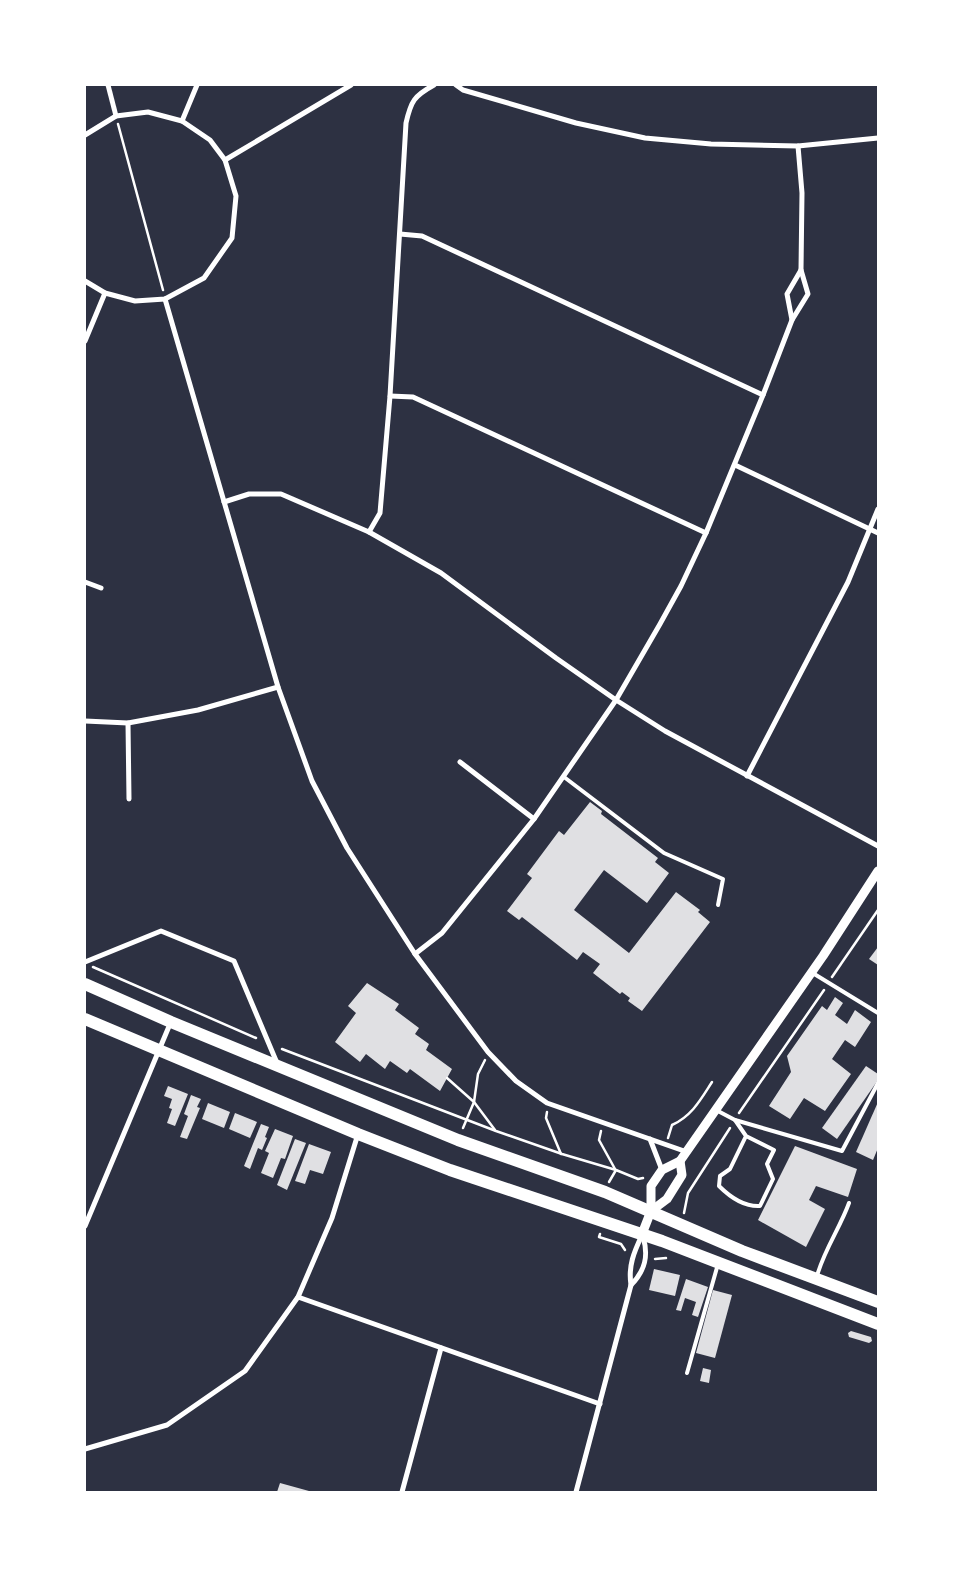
<svg xmlns="http://www.w3.org/2000/svg" width="963" height="1577" font-family="Cabin,sans-serif">
<rect width="100%" height="100%" fill="#2d3142"/>
<!-- building -->
<g fill="#e0e0e3">
<polygon points="590,802 602,811 601,814 658,858 655,862 669,873 647,903 604,870 574,910 629,953 676,892 700,910 698,912 710,922 642,1011 628,1001 630,998 622,992 620,994 593,973 600,964 583,952 577,960 522,917 519,920 507,911 532,878 527,874 559,831 564,835"/>
<polygon points="878,947 878,965 869,959"/>
<polygon points="367,983 399,1004 395,1010 419,1028 415,1034 429,1044 426,1050 452,1069 440,1091 410,1069 407,1073 390,1061 385,1069 366,1054 360,1062 335,1042 356,1013 348,1006"/>
<polygon points="835,997 843,1003 835,1015 847,1024 855,1010 871,1022 855,1047 845,1040 832,1059 851,1074 825,1111 804,1098 790,1119 769,1106 791,1072 787,1056 822,1006 827,1010"/>
<polygon points="866,1066 878,1074 878,1080 837,1139 822,1128"/>
<polygon points="168,1086 188,1094 175,1126 167,1123 172,1109 169,1108 172,1099 164,1096"/>
<polygon points="191,1095 201,1099 197,1107 200,1108 187,1139 180,1137 188,1116 184,1114"/>
<polygon points="878,1102 878,1148 873,1160 856,1152"/>
<polygon points="208,1103 230,1112 224,1128 202,1119"/>
<polygon points="235,1113 257,1122 250,1138 229,1129"/>
<polygon points="261,1124 269,1127 265,1137 267,1138 262,1150 258,1148 250,1169 244,1166"/>
<polygon points="275,1129 293,1136 285,1159 281,1158 273,1178 261,1173 269,1153 265,1151"/>
<polygon points="295,1139 306,1143 287,1190 277,1185"/>
<polygon points="309,1144 331,1152 323,1174 310,1170 305,1184 295,1181"/>
<polygon points="795,1146 857,1169 848,1197 816,1186 809,1200 825,1209 806,1247 758,1220"/>
<polygon points="654,1269 680,1275 675,1296 649,1290"/>
<polygon points="686,1279 708,1287 698,1317 692,1315 696,1302 685,1298 681,1311 676,1310"/>
<polygon points="713,1290 732,1295 715,1358 696,1353"/>
<polygon points="851,1331 871,1337 872,1341 869,1343 849,1337 848,1333"/>
<polygon points="703,1368 711,1370 709,1383 700,1381"/>
<polygon points="280,1483 309,1491 309,1492 277,1492"/>
</g>
<g fill="none" stroke-linecap="round" stroke-linejoin="round">
<!-- path -->
<g stroke="#fff" stroke-width="2.5">
<polyline points="118,124 163,290"/>
<polyline points="93,967 256,1038"/>
<polyline points="832,977 878,910"/>
<polyline points="282,1049 496,1131 562,1154 616,1170 638,1179 643,1178"/>
<polyline points="447,1078 474,1102 495,1130"/>
<polyline points="547,1112 546,1118 561,1154"/>
<polyline points="739,1113 824,990"/>
<polyline points="463,1128 474,1102 478,1074 485,1060"/>
<polyline points="601,1131 599,1140 615,1169"/>
<path d="M668 1138 672 1125C692 1116 701 1099 712 1082"/>
<polyline points="609,1182 616,1170"/>
<polyline points="684,1213 688,1193 730,1128"/>
<polyline points="600,1234 599,1237 621,1244 625,1250"/>
<polyline points="655,1259 666,1258"/>
</g>
<!-- service -->
<g stroke="#fff" stroke-width="4">
<polyline points="564,777 664,853 723,879 718,905"/>
<polyline points="811,972 878,1013"/>
<path d="M716 1110 735 1120 746 1136 774 1150 767 1164 773 1179 760 1206C744 1207 730 1197 719 1186L720 1176 730 1169 746 1136"/>
<polyline points="735,1120 842,1151 878,1083"/>
<path d="M817 1276C824 1250 840 1228 849 1203"/>
<polyline points="687,1373 718,1264"/>
</g>
<!-- minor -->
<g stroke="#fff" stroke-width="5">
<polyline points="108,85 116,116"/>
<polyline points="456,85 463,90 576,123 645,138 711,144 798,146 878,138"/>
<polyline points="182,121 197,85"/>
<polyline points="85,135 116,116 148,112 182,121 210,140 225,160 236,196 232,238 204,278 165,299 135,301 105,293 85,281"/>
<polyline points="225,160 351,85"/>
<polyline points="400,234 422,236 763,395"/>
<polyline points="165,299 278,687 312,781 347,848 415,954 488,1052 516,1081 547,1103 687,1152"/>
<polyline points="792,320 808,294 801,270"/>
<polyline points="85,341 105,293"/>
<polyline points="390,396 413,397 706,533"/>
<polyline points="735,465 878,533"/>
<polyline points="224,502 249,494 281,494 369,532 441,573 556,658 616,700 665,731 878,846"/>
<path d="M369 532 380 513 390 396 406 123C411 101 414 96 434 85"/>
<polyline points="85,582 101,588"/>
<polyline points="85,721 128,723 198,710 278,687"/>
<polyline points="128,723 129,799"/>
<polyline points="460,762 534,819"/>
<polyline points="747,776 848,582 878,509"/>
<polyline points="415,954 442,933 534,819 616,700 660,624 681,586 706,533 763,395 792,320 787,294 801,270 802,193 798,146"/>
<polyline points="85,962 161,931 234,961 277,1063"/>
<polyline points="650,1139 662,1170"/>
<polyline points="85,1226 170,1024"/>
<path d="M631 1285C645 1271 649 1256 643 1237"/>
<polyline points="298,1297 600,1404"/>
<polyline points="85,1449 167,1425 245,1371 298,1297 332,1218 358,1134"/>
<polyline points="402,1492 441,1348"/>
<path d="M576 1492 631 1285C628 1266 634 1252 642 1235"/>
</g>
<!-- tertiary -->
<g stroke="#fff" stroke-width="9">
<polyline points="651,1211 667,1199 682,1175 680,1161"/>
<polyline points="642,1234 651,1211 651,1186 662,1170 680,1161 823,956 878,871"/>
</g>
<!-- primary -->
<g stroke="#fff" stroke-width="12">
<polyline points="85,984 171,1022 458,1140 605,1192 742,1251 878,1302"/>
<polyline points="85,1019 358,1134 450,1170 662,1241 878,1324"/>
</g>
</g>
<!-- border -->
<rect width="963" height="1577" fill="none" stroke="#ffffff" stroke-width="172"/>
</svg>
